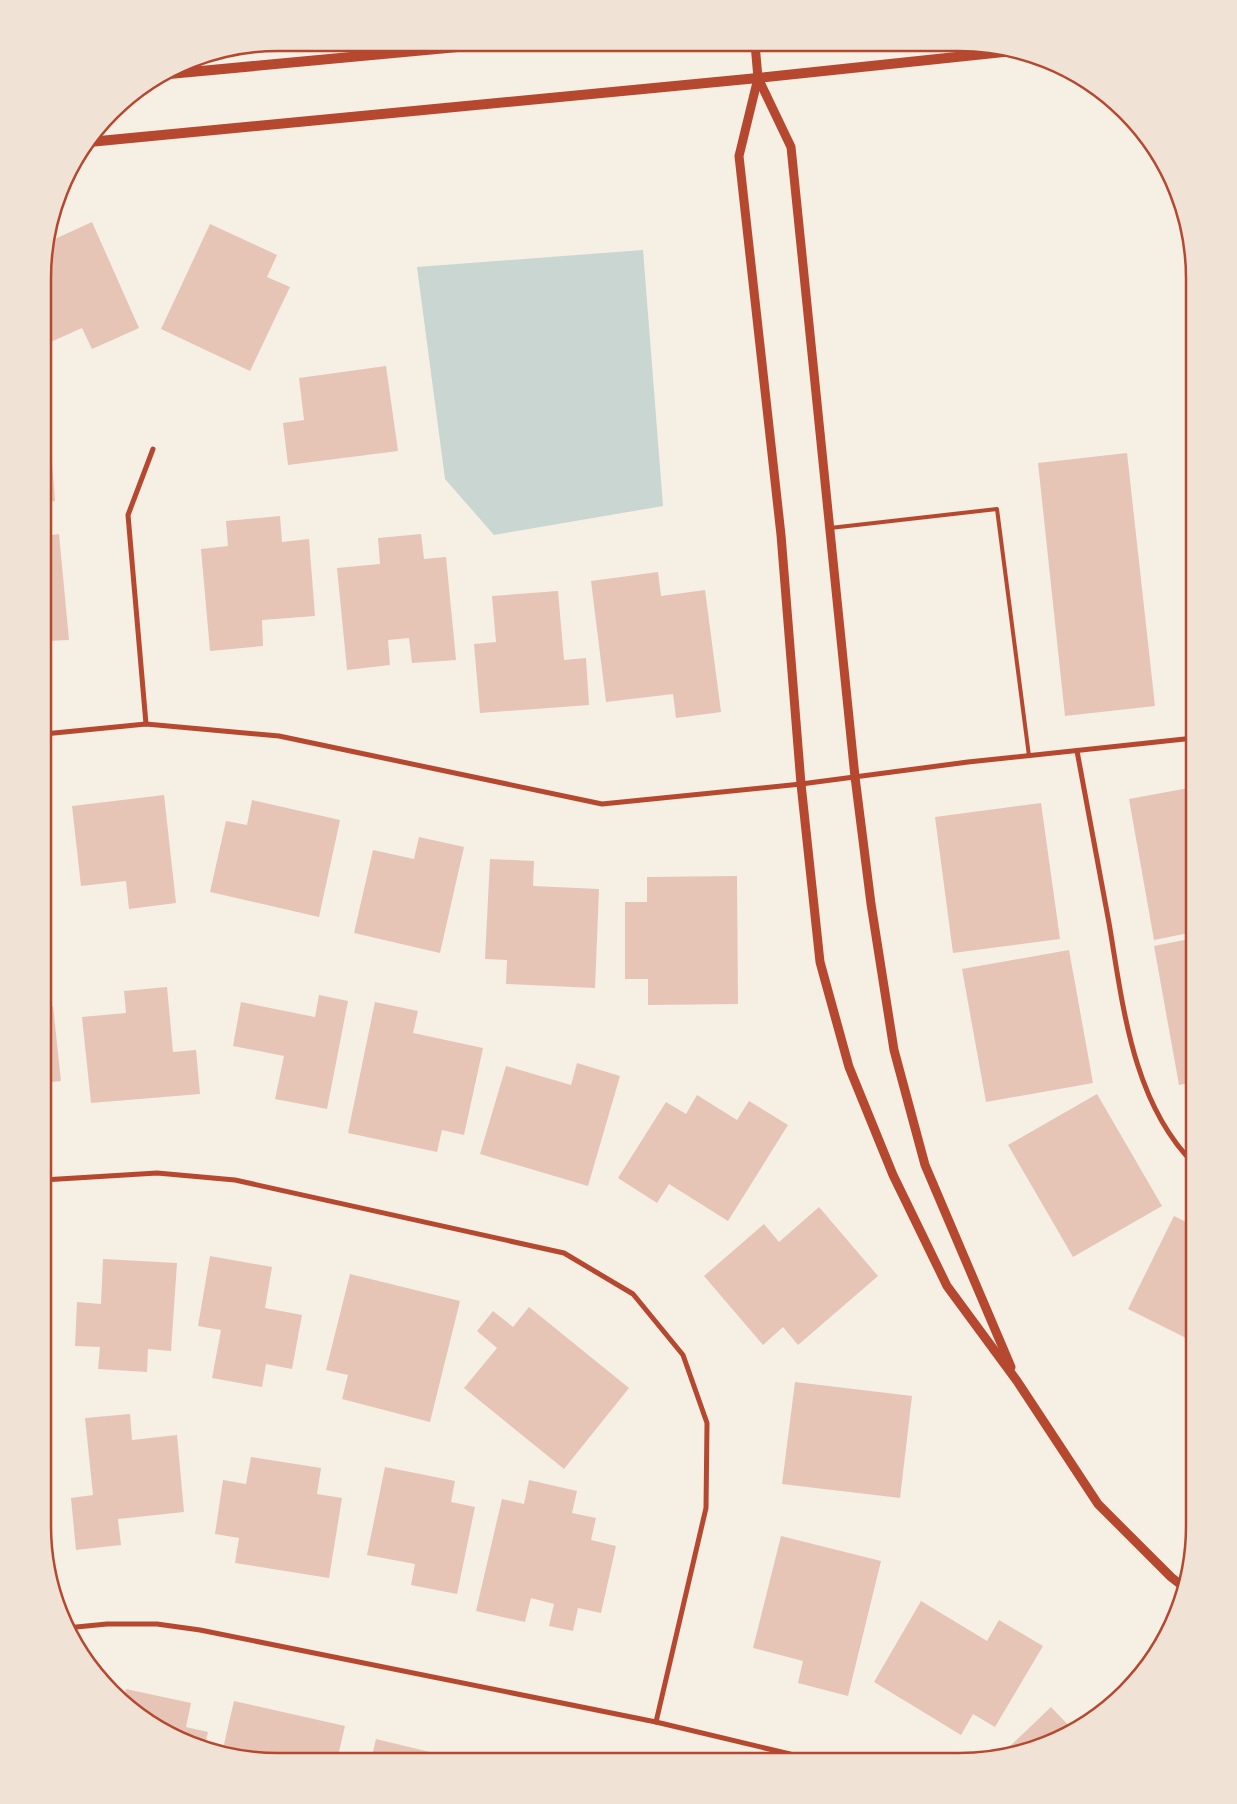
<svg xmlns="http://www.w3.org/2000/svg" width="1237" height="1804" font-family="'Archivo Narrow',sans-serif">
<rect width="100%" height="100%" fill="#f6efe4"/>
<!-- water -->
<polygon fill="#c9d6d2" points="643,250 663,506 494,535 445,479 417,267"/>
<!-- building -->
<g fill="#e6c5b7">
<polygon points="92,222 139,328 92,349 82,328 44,345 45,247 46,243"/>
<polygon points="210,224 277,255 267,277 290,287 250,371 161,329"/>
<polygon points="386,366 398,451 288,465 283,423 304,420 299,378"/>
<polygon points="51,449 55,501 44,502 44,450"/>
<polygon points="1127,453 1155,706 1065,716 1038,463"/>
<polygon points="280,516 282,542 309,539 315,616 262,620 263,646 210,651 201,549 228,546 226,521"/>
<polygon points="59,534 69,640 47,641 50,669 44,669 44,536"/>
<polygon points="421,534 424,559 446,557 456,660 412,663 409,638 388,640 390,665 347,670 337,568 380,564 378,538"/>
<polygon points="658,572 661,596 705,590 721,712 676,718 673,694 606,702 591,581"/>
<polygon points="558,591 564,660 586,658 589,705 480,713 474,644 496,642 492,596"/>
<polygon points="1194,787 1194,932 1154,940 1129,799"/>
<polygon points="164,795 176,903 129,909 126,881 81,886 72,806"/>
<polygon points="252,800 340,820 319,917 210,892 226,821 247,825"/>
<polygon points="1041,803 1060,939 953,953 935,817"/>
<polygon points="419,837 464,847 440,953 354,933 373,850 414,859"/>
<polygon points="490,859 534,861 533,886 599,889 595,988 506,984 507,960 485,959"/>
<polygon points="737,876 738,1004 648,1005 648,979 625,979 625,902 647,902 647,877"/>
<polygon points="1194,938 1194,1082 1179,1085 1154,946"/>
<polygon points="1069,950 1093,1083 986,1102 962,969"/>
<polygon points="167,987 173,1052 196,1050 200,1094 91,1103 82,1017 126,1013 124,991"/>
<polygon points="319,995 348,1001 327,1109 275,1099 284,1056 233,1046 241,1002 315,1017"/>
<polygon points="375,1002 418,1011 413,1033 483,1048 464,1135 442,1130 437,1152 348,1133"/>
<polygon points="53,1006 61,1081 43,1083 43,1008"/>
<polygon points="577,1063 620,1076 588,1186 480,1154 506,1066 571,1085"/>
<polygon points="1097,1094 1162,1206 1073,1257 1008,1145"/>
<polygon points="697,1095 737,1120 749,1101 788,1125 728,1221 669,1184 657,1203 618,1178 666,1102 686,1114"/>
<polygon points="819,1207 878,1276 798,1345 783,1327 763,1345 704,1276 764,1224 779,1242"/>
<polygon points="1174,1216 1194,1226 1194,1342 1128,1309"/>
<polygon points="210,1256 272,1267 265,1308 302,1315 292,1369 266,1364 262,1387 212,1378 221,1330 198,1326"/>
<polygon points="103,1259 177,1263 171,1351 148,1349 147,1372 98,1369 100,1347 75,1346 77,1302 101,1304"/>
<polygon points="350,1274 460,1301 430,1422 342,1399 348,1375 326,1370"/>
<polygon points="529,1307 629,1388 564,1469 464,1388 497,1348 477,1331 493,1311 513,1327"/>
<polygon points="795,1382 912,1396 900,1498 782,1484"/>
<polygon points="130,1414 132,1440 177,1435 184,1512 118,1519 121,1545 76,1550 71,1498 93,1495 85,1418"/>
<polygon points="251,1457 321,1468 317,1494 342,1498 329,1578 235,1563 239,1538 215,1534 223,1480 246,1484"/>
<polygon points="385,1467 455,1481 451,1502 475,1507 457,1594 411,1585 415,1564 367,1555"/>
<polygon points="529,1480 577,1491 572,1513 596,1518 591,1540 616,1546 601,1613 578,1608 573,1631 549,1626 554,1604 531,1598 525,1622 476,1611 502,1499 524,1504"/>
<polygon points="43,1505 44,1505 45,1535 42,1526"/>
<polygon points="781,1536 881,1561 848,1696 798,1683 803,1661 753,1648"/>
<polygon points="921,1601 987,1641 999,1620 1043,1646 995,1727 973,1714 961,1735 874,1682"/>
<polygon points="126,1689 191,1703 186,1727 208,1732 204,1748 188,1744 135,1713 124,1700"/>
<polygon points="234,1701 345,1726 337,1760 248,1760 222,1753"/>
<polygon points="1051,1707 1073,1730 1063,1737 1005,1751"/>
<polygon points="376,1739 459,1759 459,1760 371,1760"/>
</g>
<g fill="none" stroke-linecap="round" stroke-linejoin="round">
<!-- service -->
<polyline stroke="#b5482f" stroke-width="4" points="830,528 997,509 1029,756"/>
<!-- minor -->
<g stroke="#b5482f" stroke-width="5">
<polyline points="146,724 128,515 153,449"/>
<polyline points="44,734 146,724 279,736 602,804 801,784 968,762 1194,738"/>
<path d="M1077 751C1088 808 1098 866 1109 923 1123 1005 1132 1102 1194 1164"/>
<polyline points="43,1180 157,1173 235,1180 564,1253 633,1294 683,1355 707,1423 706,1508 656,1722"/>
<polyline points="66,1628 107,1624 157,1624 200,1630 656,1722 790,1754 804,1761"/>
</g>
<!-- tertiary -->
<g stroke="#b5482f" stroke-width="9">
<polyline points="755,44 758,78 739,156 781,535 801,784 820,962 849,1067 893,1175 947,1286 1017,1381 1098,1504 1171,1577 1185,1588"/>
<polyline points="758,78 791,147 855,777 871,904 894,1050 925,1165 1011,1367"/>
</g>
<!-- secondary -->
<g stroke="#b5482f" stroke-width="10">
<polyline points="169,74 501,43"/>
<polyline points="89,142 758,78 1013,51"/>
</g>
</g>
<!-- crop -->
<path d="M0 0H1237V1804H0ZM278 51H959A227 227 0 0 1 1186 278V1526A227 227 0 0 1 959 1753H278A227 227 0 0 1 51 1526V278A227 227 0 0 1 278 51Z" fill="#f1e2d6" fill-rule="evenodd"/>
<path fill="none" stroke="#b5482f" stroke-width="2.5" d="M278 51H959A227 227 0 0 1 1186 278V1526A227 227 0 0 1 959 1753H278A227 227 0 0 1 51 1526V278A227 227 0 0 1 278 51Z"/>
</svg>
